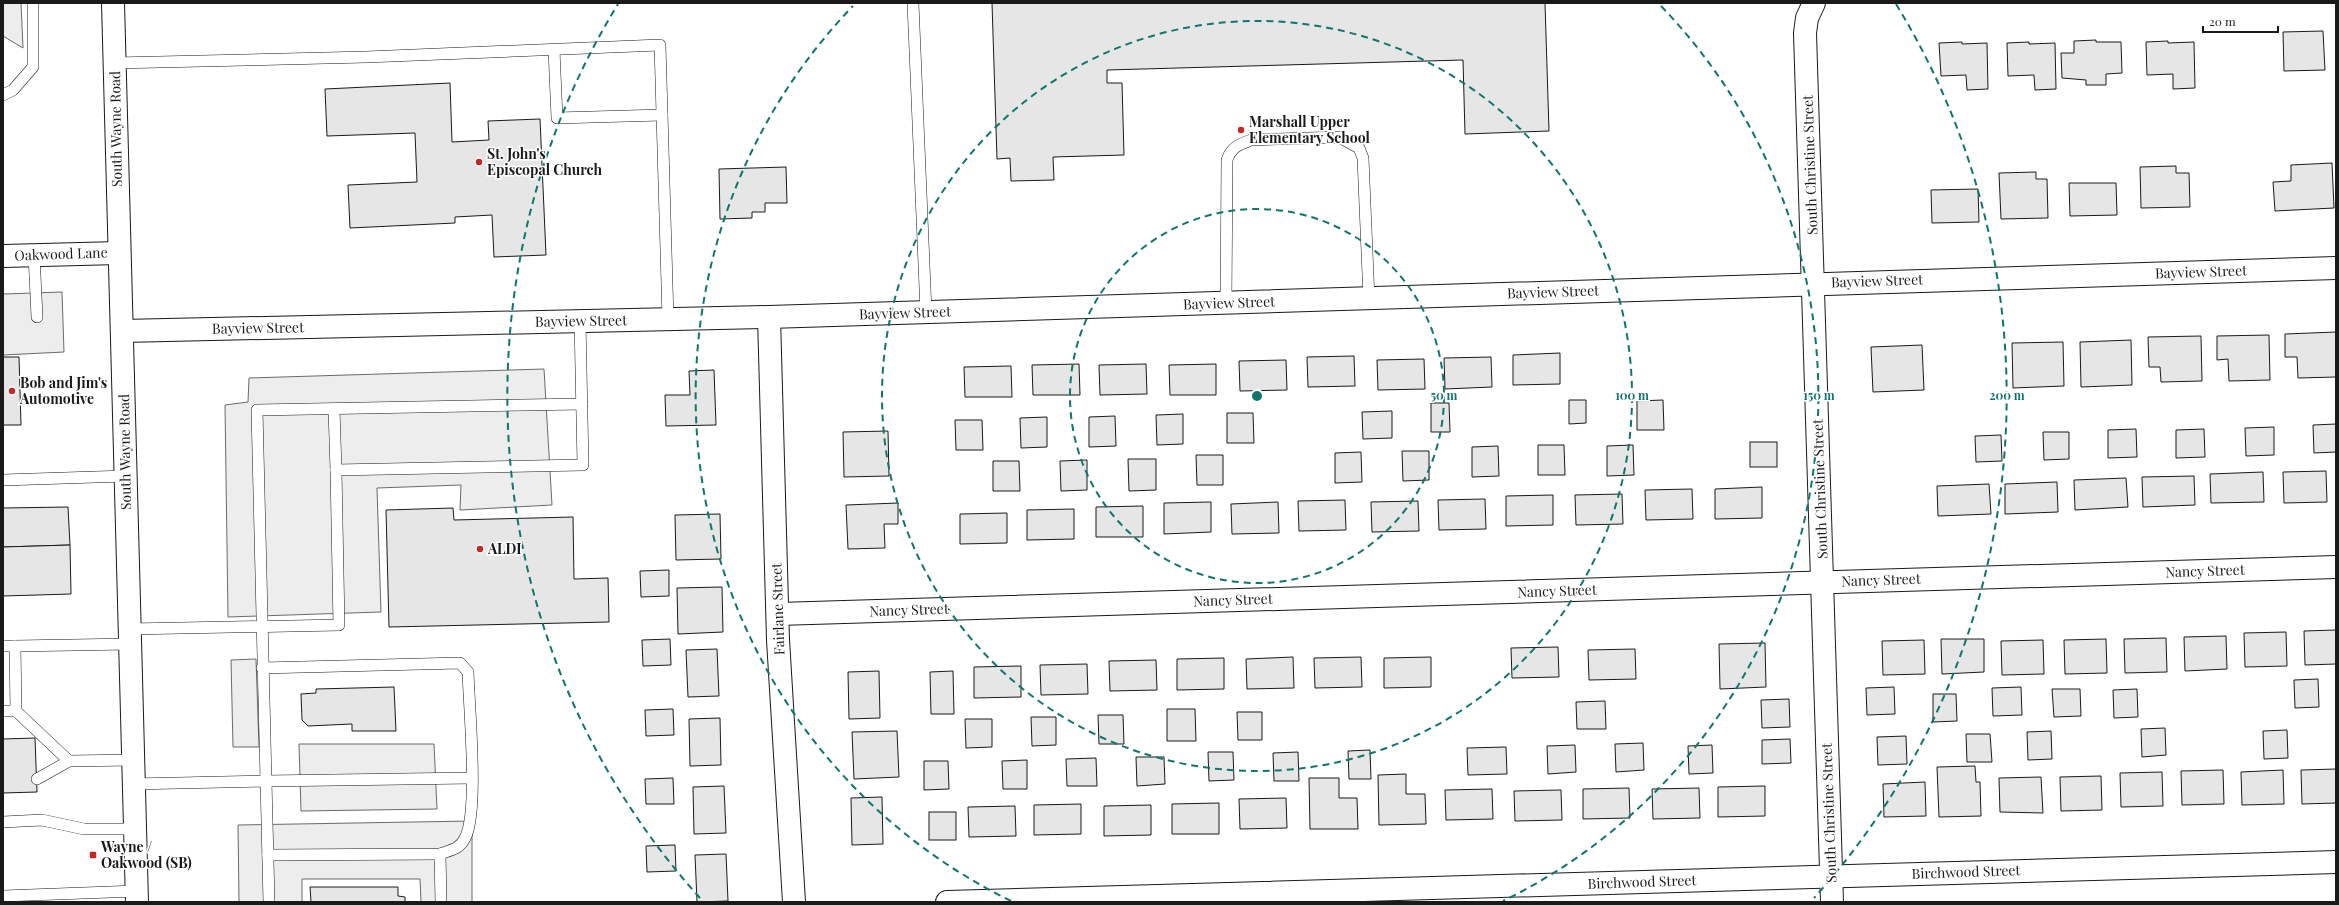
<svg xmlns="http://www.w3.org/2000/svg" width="2339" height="905" font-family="'Playfair Display',serif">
<rect width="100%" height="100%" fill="#fff"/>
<!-- built -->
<g fill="#ededed" stroke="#6a6a6a">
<polygon points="3,3 21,3 23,48 3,36"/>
<polygon points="62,292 64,352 3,355 3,294"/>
<polygon points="544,369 552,505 460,510 461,485 377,488 381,612 228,617 225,405 248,402 249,378"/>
<polygon points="256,659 259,747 233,747 231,660"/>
<polygon points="299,744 434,744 437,809 301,811"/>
<polygon points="472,821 472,902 421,902 420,879 302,879 302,902 239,902 238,825"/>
</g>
<!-- building -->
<g fill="#e6e6e6" stroke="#1a1a1a">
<polygon points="992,3 1545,3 1549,131 1465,134 1463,60 1107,70 1107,83 1122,83 1124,155 1053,157 1054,180 1011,181 1010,158 997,159"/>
<polygon points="2323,31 2325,70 2284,71 2283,32"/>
<polygon points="2096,40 2096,42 2121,42 2122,73 2106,74 2106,85 2086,85 2086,80 2062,78 2061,53 2074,53 2074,41"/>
<polygon points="2168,41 2168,43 2194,42 2195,88 2173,89 2173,74 2147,75 2146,42"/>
<polygon points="1962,42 1962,44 1987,43 1988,89 1967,90 1966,75 1941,76 1939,43"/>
<polygon points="2029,42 2029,44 2055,43 2056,89 2035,90 2034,75 2008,76 2007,43"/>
<polygon points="450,83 452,142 489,140 488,121 540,119 546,255 494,257 492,215 455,217 455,223 350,228 348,185 417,182 415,133 327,136 325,89"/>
<polygon points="2332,163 2334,208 2275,211 2273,182 2291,181 2291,165"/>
<polygon points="2176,166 2176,173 2189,173 2190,207 2141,208 2140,167"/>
<polygon points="786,167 787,203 765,203 765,212 752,212 752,218 720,219 719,169"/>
<polygon points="2036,172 2036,179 2047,179 2048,218 2001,219 1999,173"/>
<polygon points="2069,183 2116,183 2117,215 2070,216"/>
<polygon points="1978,189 1979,222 1932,223 1931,190"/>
<polygon points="2336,332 2336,377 2298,378 2297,357 2285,357 2285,334"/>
<polygon points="2269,335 2270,380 2229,381 2228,359 2217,360 2217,336"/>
<polygon points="2201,336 2202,381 2161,382 2160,367 2149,367 2148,337"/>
<polygon points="2131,340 2132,385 2081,387 2080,342"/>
<polygon points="2063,342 2064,386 2013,388 2012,343"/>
<polygon points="1922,345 1924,390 1873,392 1871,347"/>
<polygon points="1560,353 1560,384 1513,385 1513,355"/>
<polygon points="1354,356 1355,386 1308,387 1307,357"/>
<polygon points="3,357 19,357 21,425 3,425"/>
<polygon points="1491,357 1492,387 1445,389 1444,358"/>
<polygon points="1424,359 1425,389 1378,390 1377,360"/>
<polygon points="1286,360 1287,390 1240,391 1239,361"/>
<polygon points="1079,364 1080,395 1033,395 1032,365"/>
<polygon points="1146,364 1147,394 1100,395 1099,365"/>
<polygon points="1216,364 1216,395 1170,395 1169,365"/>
<polygon points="1011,366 1012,397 965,397 964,367"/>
<polygon points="714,370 716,425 666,426 665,395 690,395 689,371"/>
<polygon points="1569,400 1586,400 1586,423 1569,424"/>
<polygon points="1663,400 1664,430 1637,430 1637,401"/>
<polygon points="1431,403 1449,403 1450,432 1431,432"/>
<polygon points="1392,411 1392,438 1363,439 1362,412"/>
<polygon points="1227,413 1253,413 1254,443 1227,443"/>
<polygon points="1183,414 1183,444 1157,445 1156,415"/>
<polygon points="1115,416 1116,446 1089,447 1089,417"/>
<polygon points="1047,417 1047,447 1021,448 1020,418"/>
<polygon points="955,420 982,420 983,450 956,450"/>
<polygon points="2336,424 2336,452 2314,453 2313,425"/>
<polygon points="2274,427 2274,455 2246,456 2245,428"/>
<polygon points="2136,429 2137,457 2108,458 2108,430"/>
<polygon points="2204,429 2205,457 2176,458 2176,430"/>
<polygon points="888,431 889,476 844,477 843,432"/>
<polygon points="2043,432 2069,432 2069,459 2044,460"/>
<polygon points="2001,435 2002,461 1976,462 1975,436"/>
<rect x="1750" y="442" width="27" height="25"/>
<polygon points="1538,445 1564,445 1565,475 1538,475"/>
<polygon points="1633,445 1634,475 1607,476 1607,446"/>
<polygon points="1498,446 1499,476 1472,477 1472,447"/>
<polygon points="1402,451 1429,451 1429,480 1403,481"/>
<polygon points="1361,452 1362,482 1335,483 1335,453"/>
<polygon points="1196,455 1223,455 1223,485 1197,485"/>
<polygon points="1128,459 1156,459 1156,490 1129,491"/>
<polygon points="1087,460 1087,490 1061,491 1060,461"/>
<polygon points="993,461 1019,461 1020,491 993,491"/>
<polygon points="2326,471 2327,502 2284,503 2283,472"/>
<polygon points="2263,472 2264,502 2211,503 2210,474"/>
<polygon points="2194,476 2195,505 2143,507 2142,477"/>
<polygon points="2126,478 2128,507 2075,510 2074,480"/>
<polygon points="2057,482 2058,512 2005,514 2005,484"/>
<polygon points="1989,484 1991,514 1938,516 1937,486"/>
<polygon points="1762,487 1762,518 1715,519 1715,489"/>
<polygon points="1692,489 1693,519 1646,520 1645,490"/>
<polygon points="1622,494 1623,524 1576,525 1575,495"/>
<polygon points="1553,495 1553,525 1506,526 1506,496"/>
<polygon points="1485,499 1486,529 1439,530 1438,500"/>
<polygon points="1345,500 1346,530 1299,531 1298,501"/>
<polygon points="1418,501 1419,531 1372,532 1371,502"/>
<polygon points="1211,502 1211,532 1164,534 1164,503"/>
<polygon points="1278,502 1279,533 1232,534 1231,504"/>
<polygon points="898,503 898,524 884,524 885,548 848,549 846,505"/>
<polygon points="1143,506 1143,537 1096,537 1096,507"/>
<polygon points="68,507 70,545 3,547 3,508"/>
<polygon points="453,508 454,520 573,517 574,579 608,578 609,622 389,627 386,510"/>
<polygon points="1074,509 1074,539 1027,540 1027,510"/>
<polygon points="1007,513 1007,543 960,544 960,514"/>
<polygon points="720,514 721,559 676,560 675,515"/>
<polygon points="70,545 71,594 3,596 3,547"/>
<polygon points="669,570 669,596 641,597 640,571"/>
<polygon points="722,587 723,632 678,634 677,588"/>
<polygon points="2336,630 2336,664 2305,665 2304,631"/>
<polygon points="2286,632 2287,666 2245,667 2244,633"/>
<polygon points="2226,636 2227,669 2185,671 2184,637"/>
<polygon points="2166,638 2167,672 2125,673 2124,639"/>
<polygon points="670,639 671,665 643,666 642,640"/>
<polygon points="1941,639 1984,639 1984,672 1942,674"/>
<polygon points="2106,639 2107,673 2065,674 2064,640"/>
<polygon points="1924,640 1925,674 1883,675 1882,641"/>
<polygon points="2043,640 2044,674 2002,675 2001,641"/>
<polygon points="1765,643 1766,687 1720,689 1719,644"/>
<polygon points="1558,647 1559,677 1512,678 1511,648"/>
<polygon points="717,649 719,696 688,697 686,650"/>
<polygon points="1635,649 1636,679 1589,680 1588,650"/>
<polygon points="1293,657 1294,688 1247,689 1246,659"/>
<polygon points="1361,657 1362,687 1315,688 1314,658"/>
<polygon points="1431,657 1431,687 1384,688 1384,658"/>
<polygon points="1224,658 1224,689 1177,690 1177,659"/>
<polygon points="1156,660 1157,690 1110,691 1109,661"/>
<polygon points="1087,664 1088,694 1041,695 1040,665"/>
<polygon points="1021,666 1021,697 974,698 974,667"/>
<polygon points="879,671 880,718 849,719 848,672"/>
<polygon points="953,671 954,714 931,714 930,672"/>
<polygon points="2318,679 2319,707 2295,708 2294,680"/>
<polygon points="394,687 396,731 352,731 352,724 308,726 302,720 301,694 316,693 316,689"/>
<polygon points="1894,687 1895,714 1867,715 1866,688"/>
<polygon points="2021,687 2022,715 1993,716 1992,688"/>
<polygon points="2052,689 2080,689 2081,716 2054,717"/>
<polygon points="2137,689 2138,717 2114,718 2113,690"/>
<polygon points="1933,694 1956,694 1957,721 1933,722"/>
<polygon points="1789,699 1790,727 1762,728 1761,700"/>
<polygon points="1605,701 1606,729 1577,729 1576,702"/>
<polygon points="673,709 674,735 646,736 645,710"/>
<polygon points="1167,709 1195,709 1196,741 1167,741"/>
<polygon points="1237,712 1262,712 1262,740 1238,740"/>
<polygon points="1098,715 1123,715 1124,744 1099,744"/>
<polygon points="1031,717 1056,717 1056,745 1032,746"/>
<polygon points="720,718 721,765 690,766 689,719"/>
<polygon points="965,719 992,719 992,747 966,748"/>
<polygon points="2165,728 2166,755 2142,757 2141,729"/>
<polygon points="2287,730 2288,758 2264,759 2263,731"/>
<polygon points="897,731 899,777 854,779 852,732"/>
<polygon points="2051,731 2052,759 2028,760 2027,732"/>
<polygon points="1966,734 1990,734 1992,762 1967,762"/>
<polygon points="1906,736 1907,764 1878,765 1877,737"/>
<polygon points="35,738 37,792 3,793 3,739"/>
<polygon points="1790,739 1791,763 1762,764 1762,740"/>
<polygon points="1643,743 1644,770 1616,772 1615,744"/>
<polygon points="1575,745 1576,772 1548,774 1547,746"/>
<polygon points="1712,745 1713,773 1689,774 1688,746"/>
<polygon points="1506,747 1507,774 1468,775 1467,748"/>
<polygon points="1370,750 1371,779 1349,779 1348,751"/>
<polygon points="1208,752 1233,752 1234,780 1209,781"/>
<polygon points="1298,752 1299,781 1274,781 1273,753"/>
<polygon points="1136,757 1164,757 1165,784 1137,786"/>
<polygon points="1096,758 1097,786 1067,786 1066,759"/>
<polygon points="1027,760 1027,789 1003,789 1002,761"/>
<polygon points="924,761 948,761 949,789 924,790"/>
<polygon points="1975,766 1976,782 1980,782 1981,816 1939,817 1937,767"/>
<polygon points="2336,769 2336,803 2302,804 2301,770"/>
<polygon points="2223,770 2224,804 2182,805 2181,771"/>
<polygon points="2283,770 2284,804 2242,805 2241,772"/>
<polygon points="2162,772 2163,806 2121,807 2120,773"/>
<polygon points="1406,774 1406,794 1425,794 1426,824 1379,825 1378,775"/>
<polygon points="2101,776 2102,810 2061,811 2060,777"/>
<polygon points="2041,777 2043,813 2000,812 1999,778"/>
<polygon points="673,778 674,804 646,804 645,779"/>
<polygon points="1309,778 1339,778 1339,798 1357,798 1358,829 1310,829"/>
<polygon points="1925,782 1926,816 1884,817 1883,784"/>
<polygon points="724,786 726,833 694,834 693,787"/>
<polygon points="1765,786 1765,816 1718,817 1718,787"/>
<polygon points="1629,788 1630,818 1583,819 1583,789"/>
<polygon points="1699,788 1700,818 1653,819 1652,789"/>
<polygon points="1492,789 1493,819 1446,820 1445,790"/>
<polygon points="1561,790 1562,820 1515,821 1514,791"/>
<polygon points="882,797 883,844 852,845 851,798"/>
<polygon points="1286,798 1287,828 1240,829 1239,799"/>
<polygon points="1219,803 1219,834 1172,834 1172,804"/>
<polygon points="1081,804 1081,834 1034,835 1034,805"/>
<polygon points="1151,805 1151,835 1104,836 1104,806"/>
<polygon points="1015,806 1016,836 969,837 968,807"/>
<rect x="929" y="812" width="27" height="28"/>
<polygon points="675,845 676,871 647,872 646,846"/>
<polygon points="726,854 728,901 697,902 695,855"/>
<polygon points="310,887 398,887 398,896 405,897 405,902 311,902"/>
</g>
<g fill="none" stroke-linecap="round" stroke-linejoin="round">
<!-- service casing -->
<g stroke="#1a1a1a" stroke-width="12">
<g id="service">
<polyline points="913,3 926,312"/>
<polyline points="554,50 557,118 662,115"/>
<polyline points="115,63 366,57 660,45 668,319"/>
<polyline points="3,95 13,90 33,67 33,3"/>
<polyline points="34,255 37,317"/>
<path d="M1226 303 1227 160C1231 147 1240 144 1251 140L1339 137 1359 148 1363 158 1369 299"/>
<polyline points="334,409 336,470"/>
<polyline points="3,480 126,476"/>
<polyline points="130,629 339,625 336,470 583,465 580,321"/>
<polyline points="3,646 15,646"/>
<path d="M262 668 460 663 468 672C469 706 479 813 465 838 460 849 451 850 440 854L268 855"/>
<polyline points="3,711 16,711"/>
<polyline points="69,761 16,711 15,646 130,644"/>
<polyline points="471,778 266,781 257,410 582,404"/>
<polyline points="37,779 69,761 133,760"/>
<polyline points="133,784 266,781 269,902"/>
<polyline points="3,822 42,820 84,829 135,829"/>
<polyline points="440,854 441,902"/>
<polyline points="3,896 137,891"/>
</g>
</g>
<!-- minor casing -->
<g stroke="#1a1a1a" stroke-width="24">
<g id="minor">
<polyline points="1814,3 1807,18 1805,33 1832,902"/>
<polyline points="3,256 119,253"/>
<polyline points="769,317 778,640 794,902"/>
<polyline points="122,331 769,317 2336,268"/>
<polyline points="778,614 2336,567"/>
<polyline points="947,902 2336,862"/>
</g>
</g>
<!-- secondary casing -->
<g stroke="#1a1a1a" stroke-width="24">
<polyline id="secondary" points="113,3 137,902"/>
</g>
<!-- service -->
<use href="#service" stroke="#fff" stroke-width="11"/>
<!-- minor -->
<use href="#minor" stroke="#fff" stroke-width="22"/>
<!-- secondary -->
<use href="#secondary" stroke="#fff" stroke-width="22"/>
</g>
<!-- distance rings -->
<g fill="none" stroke="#0f766e" stroke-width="2" stroke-dasharray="7 5">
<circle cx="1257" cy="396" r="187"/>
<circle cx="1257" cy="396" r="375"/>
<path d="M1011 901A562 562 0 0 1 853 6M1661 6A562 562 0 0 1 1503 901"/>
<path d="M700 898A750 750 0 0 1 618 4M1896 4A750 750 0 0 1 1814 898"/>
</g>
<!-- markers -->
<g fill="#c62828" stroke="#fff" stroke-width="1.5">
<circle cx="1241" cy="130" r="4"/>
<circle cx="479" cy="162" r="4"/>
<circle cx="12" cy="391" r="4"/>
<circle cx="480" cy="549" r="4"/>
<rect x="89" y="851" width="8" height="8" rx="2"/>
</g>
<g text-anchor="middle" stroke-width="3" stroke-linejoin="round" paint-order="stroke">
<!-- poi labels -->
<g font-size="14" font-weight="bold" fill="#1a1a1a" stroke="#fff" text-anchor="start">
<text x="1249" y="127">Marshall Upper<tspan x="1249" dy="16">Elementary School</tspan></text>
<text x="487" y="159">St. John's<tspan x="487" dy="16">Episcopal Church</tspan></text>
<text x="20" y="388">Bob and Jim's<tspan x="20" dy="16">Automotive</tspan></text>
<text x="488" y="554">ALDI</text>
<text x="101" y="852">Wayne /<tspan x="101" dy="16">Oakwood (SB)</tspan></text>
</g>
<!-- street labels -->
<g font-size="14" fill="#1a1a1a" stroke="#fff">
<text transform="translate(116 129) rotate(-91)" y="5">South Wayne Road</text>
<text transform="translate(1810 165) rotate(-92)" y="5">South Christine Street</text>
<text transform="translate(61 254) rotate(-2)" y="5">Oakwood Lane</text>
<text transform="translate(2201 272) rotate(-2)" y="5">Bayview Street</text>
<text transform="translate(1877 281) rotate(-2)" y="5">Bayview Street</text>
<text transform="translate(1553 292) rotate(-2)" y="5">Bayview Street</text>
<text transform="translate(1229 303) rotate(-2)" y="5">Bayview Street</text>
<text transform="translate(905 313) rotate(-2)" y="5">Bayview Street</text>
<text transform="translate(581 321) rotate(-1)" y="5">Bayview Street</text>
<text transform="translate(258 328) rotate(-1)" y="5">Bayview Street</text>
<text transform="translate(125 452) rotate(-91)" y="5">South Wayne Road</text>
<text transform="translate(1820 489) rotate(-92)" y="5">South Christine Street</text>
<text transform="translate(2205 571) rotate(-2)" y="5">Nancy Street</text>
<text transform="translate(1881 580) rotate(-2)" y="5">Nancy Street</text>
<text transform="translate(1557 591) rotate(-2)" y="5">Nancy Street</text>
<text transform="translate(1233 600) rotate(-2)" y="5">Nancy Street</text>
<text transform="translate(778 609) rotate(-92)" y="5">Fairlane Street</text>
<text transform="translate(909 610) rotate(-2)" y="5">Nancy Street</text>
<text transform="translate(1829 813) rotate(-92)" y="5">South Christine Street</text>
<text transform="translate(1966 872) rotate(-2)" y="5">Birchwood Street</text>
<text transform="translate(1642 882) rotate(-2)" y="5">Birchwood Street</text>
</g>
</g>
<circle cx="1257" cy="396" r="6" fill="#0f766e" stroke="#fff" stroke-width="2"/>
<g font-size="12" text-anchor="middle" font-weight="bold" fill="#0f766e" stroke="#fff" stroke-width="3" stroke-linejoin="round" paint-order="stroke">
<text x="1444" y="400">50 m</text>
<text x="1632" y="400">100 m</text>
<text x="1819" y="400">150 m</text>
<text x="2007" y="400">200 m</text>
</g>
<!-- border -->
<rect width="2339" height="905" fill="none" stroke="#1a1a1a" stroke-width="8"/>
<!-- scale -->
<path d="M2203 26v6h75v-6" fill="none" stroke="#1a1a1a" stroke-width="2"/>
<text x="2209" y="26" font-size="12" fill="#1a1a1a" stroke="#ffffff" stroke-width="3" paint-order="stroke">20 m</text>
</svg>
